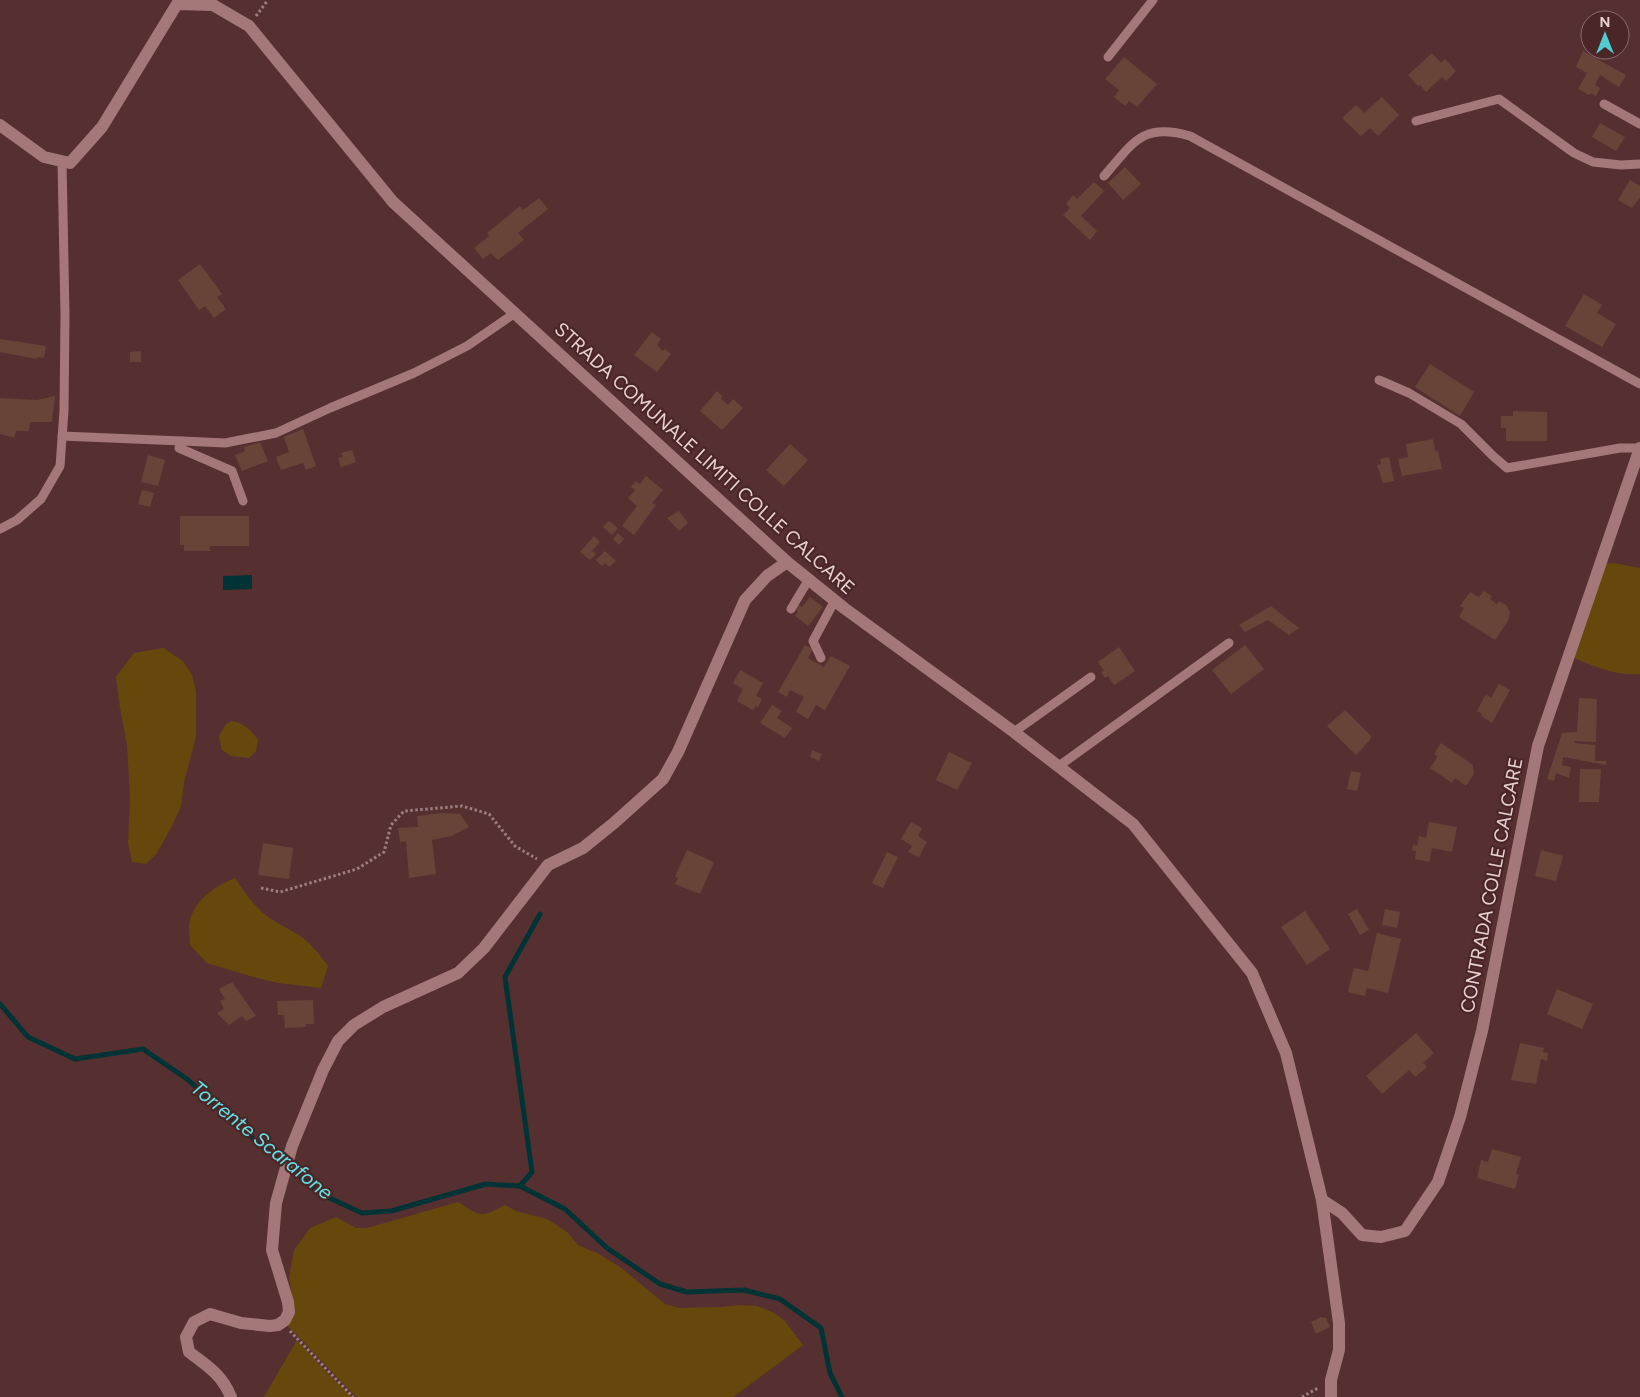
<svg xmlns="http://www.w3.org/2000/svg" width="1640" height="1397" font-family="Figtree,sans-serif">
<rect width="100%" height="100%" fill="#563031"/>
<!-- green -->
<g fill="#66480c">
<path d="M1614 563 1640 568V674C1617 676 1596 667 1574 658L1603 564Z"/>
<polygon points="163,648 183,661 192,675 196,691 196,737 184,782 181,806 173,824 157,853 146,864 132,862 128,843 130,797 127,744 120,708 116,677 134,653"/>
<path d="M232 721C245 724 250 729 258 740L256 751 249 758 231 756 222 750 219 736 226 724Z"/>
<path d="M235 878C243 890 251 902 262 912 273 922 286 927 299 935 311 943 319 954 328 966L321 988 278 983 250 976 207 963 190 945C190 937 188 928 190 920 196 898 216 886 235 878Z"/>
<path d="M458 1202C481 1217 480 1218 505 1205L516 1211 547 1219 567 1232 578 1245 599 1254 620 1267 665 1304 679 1308 722 1307 740 1305 757 1306 774 1313 784 1320 803 1345 733 1397H356L293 1331 284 1323 294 1307 289 1277 294 1250 310 1228 336 1217 356 1228H367Z"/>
<polygon points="297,1340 328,1374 352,1397 264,1397"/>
</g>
<!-- water -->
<polygon fill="#003335" points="252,575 252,589 223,590 223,576"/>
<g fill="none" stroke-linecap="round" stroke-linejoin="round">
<!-- stream -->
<g stroke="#003335" stroke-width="5">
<polyline points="0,1004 28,1037 75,1059 143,1049 187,1079 244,1131 323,1195 362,1213 391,1211 486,1184 520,1186 565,1209 607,1248 660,1284 687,1292 744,1290 780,1299 821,1328 830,1373 842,1397"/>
<polyline points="520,1186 532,1172 505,977 540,914"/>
</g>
</g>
<!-- building -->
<g fill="#684337">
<polygon points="1583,51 1626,75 1619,87 1600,75 1595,85 1600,88 1596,96 1591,93 1589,95 1578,89 1587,73 1576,67"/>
<polygon points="1432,53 1441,63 1445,59 1456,71 1446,81 1442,77 1426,92 1420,85 1418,86 1408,75"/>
<polygon points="1124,57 1157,84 1137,107 1129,101 1125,106 1114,97 1119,90 1105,79"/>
<polygon points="1382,97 1399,115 1378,136 1370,128 1361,136 1344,120 1343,117 1356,105 1364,113"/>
<polygon points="1600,123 1625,137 1616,151 1592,137"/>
<polygon points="1125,167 1141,184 1123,200 1108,183"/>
<polygon points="1630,180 1640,186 1640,198 1632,208 1618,200"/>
<polygon points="1094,182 1104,191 1081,216 1097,231 1090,240 1063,215 1070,208 1066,204 1073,195 1077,199"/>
<polygon points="539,198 548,209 518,233 524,240 498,260 491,253 483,259 474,248 489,236 487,233 520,206 523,210"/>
<polygon points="200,264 222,294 217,297 226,309 214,318 205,306 199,310 178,280"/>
<polygon points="1584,294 1602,305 1597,313 1616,324 1602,347 1565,326"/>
<polygon points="652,332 661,339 657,345 663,351 665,349 671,354 657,372 634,355"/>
<polygon points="0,339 46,346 44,358 37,357 37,359 0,352"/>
<polygon points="141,351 141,362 130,362 130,352"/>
<polygon points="1430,364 1474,392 1460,416 1415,387"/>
<polygon points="717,391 722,396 721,399 728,405 733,399 743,408 722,430 700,411"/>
<polygon points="55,396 52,422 30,422 29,431 16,431 14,438 0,434 0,398 37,400"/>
<polygon points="1513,411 1547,412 1547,441 1506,441 1506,428 1501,428 1501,416 1513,416"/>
<polygon points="303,429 316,466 306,470 303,463 281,470 276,457 289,452 284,437"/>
<polygon points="1433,439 1435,451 1438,450 1442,469 1402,476 1398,459 1408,457 1406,444"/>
<polygon points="260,442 268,461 242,471 235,455 245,451 244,447"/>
<polygon points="790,444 808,460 784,486 766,470"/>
<polygon points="352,450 356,462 341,467 338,458 343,457 341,453"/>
<polygon points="148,455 165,460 158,486 141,482"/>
<polygon points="1389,457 1394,481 1383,483 1377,465 1381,464 1380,459"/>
<polygon points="646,476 663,490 652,503 656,505 634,535 622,526 637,506 628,498 635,490 631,487 636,481 640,484"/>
<polygon points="142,490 154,493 150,507 138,504"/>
<polygon points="679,511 688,523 679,531 667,518"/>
<polygon points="180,516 249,516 249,546 210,546 210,551 184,551 184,545 180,545"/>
<polygon points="609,521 618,528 612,535 603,527"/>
<polygon points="618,533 624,539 619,545 613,539"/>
<polygon points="594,536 600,542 592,551 596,554 590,560 580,552"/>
<polygon points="605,551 616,561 609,567 605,563 602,566 596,560"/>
<polygon points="1484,591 1492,596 1490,599 1497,604 1499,601 1506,605 1510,613 1508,621 1495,640 1459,617 1464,608 1460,606 1470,592 1479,597"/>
<polygon points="810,597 823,607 808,626 795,616 798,612 796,610 799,605 802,607"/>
<polygon points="1271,606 1299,628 1289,635 1268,620 1245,632 1239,625"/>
<polygon points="805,645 813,649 808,658 824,667 831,656 850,666 825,710 816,705 808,719 796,712 804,697 790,690 787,697 778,692"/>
<polygon points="1245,645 1264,669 1231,694 1212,670"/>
<polygon points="1119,647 1135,671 1114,685 1108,676 1105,678 1101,672 1104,671 1098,662"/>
<polygon points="740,670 763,683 756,696 762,699 758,707 756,706 753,710 737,701 743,689 733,683"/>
<polygon points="1499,684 1510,690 1492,723 1481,716 1482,714 1477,711 1486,694 1491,698"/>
<polygon points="1579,698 1597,699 1596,742 1575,741 1574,743 1595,745 1595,761 1606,761 1606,765 1563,757 1562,765 1571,767 1569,778 1556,773 1554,781 1547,779 1562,733 1577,732"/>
<polygon points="772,705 782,711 777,718 792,728 785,738 760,723"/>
<polygon points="1345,710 1371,736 1370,740 1356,755 1327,726"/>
<polygon points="1441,743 1473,765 1474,774 1466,786 1455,778 1452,783 1430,768 1438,756 1434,754"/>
<polygon points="812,750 822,754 819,761 810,757"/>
<polygon points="949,752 972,763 957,790 936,780"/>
<polygon points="1580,769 1601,769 1599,802 1579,802"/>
<polygon points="1351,771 1361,773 1357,791 1347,789"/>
<polygon points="442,813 460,814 469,827 451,836 432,840 436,874 409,878 406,841 400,842 398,828 418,827 417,816"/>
<polygon points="911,822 922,828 918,836 927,842 919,857 908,852 912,846 901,839"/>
<polygon points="1429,822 1457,827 1452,852 1432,848 1429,862 1415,859 1416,851 1412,850 1413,845 1417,846 1419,836 1426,838"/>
<polygon points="263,843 293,848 289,879 258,875"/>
<polygon points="687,850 714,862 700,894 675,884 678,878 675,877"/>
<polygon points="1541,850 1563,856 1556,881 1535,876"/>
<polygon points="887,852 898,857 883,888 872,883"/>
<polygon points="1357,909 1369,930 1360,935 1348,914"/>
<polygon points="1385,909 1400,912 1397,928 1382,925"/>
<polygon points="1305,911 1330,949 1307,965 1281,927"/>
<polygon points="1377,933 1401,939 1388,993 1367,988 1365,996 1348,992 1354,968 1368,971"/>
<polygon points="232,982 256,1016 246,1021 242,1016 229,1025 217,1013 224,1009 220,1001 225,999 219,989"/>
<polygon points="1557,989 1593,1004 1582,1029 1547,1014"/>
<polygon points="313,1000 314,1024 306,1024 306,1027 285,1028 284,1015 278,1015 277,1001"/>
<polygon points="1416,1033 1434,1053 1423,1063 1427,1067 1415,1077 1409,1070 1382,1094 1366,1076"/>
<polygon points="1520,1043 1544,1048 1543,1052 1548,1053 1547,1061 1541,1059 1536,1084 1511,1080"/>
<polygon points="1492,1149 1521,1157 1516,1174 1519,1175 1515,1189 1477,1178 1481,1160 1488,1162"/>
<polygon points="1321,1317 1326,1318 1330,1327 1316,1334 1311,1322"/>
</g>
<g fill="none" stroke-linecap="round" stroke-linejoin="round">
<!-- path -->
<g stroke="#9d7d7e" stroke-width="3" stroke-dasharray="2.5 2.5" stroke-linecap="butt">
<polyline points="256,16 268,0"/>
<polyline points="261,888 280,892 357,869 384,852 391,825 404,811 462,806 489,814 515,846 537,859"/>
<polyline points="290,1331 353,1397"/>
<polyline points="1302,1397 1318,1388"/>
</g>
<!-- lane -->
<g stroke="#a47878" stroke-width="9">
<polyline points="1108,57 1153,0"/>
<polyline points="1604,104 1640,124"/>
<polyline points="1416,121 1499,99 1574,153 1593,162 1621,165 1640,164"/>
<path d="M1104 176C1133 143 1142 122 1190 136L1640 384"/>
<polyline points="1379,380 1409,393 1461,424 1493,456 1507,468 1620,448 1640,448"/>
<polyline points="62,436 182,441"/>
<polyline points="243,501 232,471 179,448 182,441 225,443 276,433 330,408 414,373 467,346 515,313"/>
<polyline points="0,529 17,520 41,499 60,466 64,411 65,315 62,161"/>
<polyline points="791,609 809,579"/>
<polyline points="821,658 813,641 835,600"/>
<polyline points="1014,732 1091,677"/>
<polyline points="1059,766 1229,643"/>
</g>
<!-- street -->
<g stroke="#a47878" stroke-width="12">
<polyline points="0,125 44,157 70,163 102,127 177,4 213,5 249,26 393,202 787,562 844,608 1014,732 1133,824 1252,973 1286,1053 1322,1200 1339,1323 1339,1350 1331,1380 1331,1397"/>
<polyline points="1322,1200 1342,1213 1362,1235 1381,1237 1405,1231 1438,1182 1460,1117 1482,1031 1538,746 1640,448"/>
<path d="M231 1397C222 1375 208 1366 189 1352L186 1337 194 1322 210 1314 241 1323 270 1326 278 1325 285 1320 289 1312 288 1302 272 1250 276 1203 292 1146 323 1070 338 1041 354 1025 383 1007 458 973 484 948 548 865 583 848 614 823 663 779 678 752 745 600 767 576 787 562"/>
</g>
</g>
<g text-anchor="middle" stroke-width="4.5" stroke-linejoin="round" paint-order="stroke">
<!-- street labels -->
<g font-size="19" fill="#e9d0d0" stroke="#4a2627">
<text transform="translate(705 458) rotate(42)" y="7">STRADA COMUNALE LIMITI COLLE CALCARE</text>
<text transform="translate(1491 885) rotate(-79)" y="7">CONTRADA COLLE CALCARE</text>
</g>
<!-- water labels -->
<g font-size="20" font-style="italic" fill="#62e2e7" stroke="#4a2627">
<text transform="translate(262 1140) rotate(39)" y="7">Torrente Scarafone</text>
</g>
</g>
<!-- north arrow -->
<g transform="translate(1605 35)"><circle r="24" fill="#4a2627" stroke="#8a6a6b"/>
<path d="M0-4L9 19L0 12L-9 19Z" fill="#51ccd1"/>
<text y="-8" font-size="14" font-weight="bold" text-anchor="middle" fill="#e9d0d0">N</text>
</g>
</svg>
